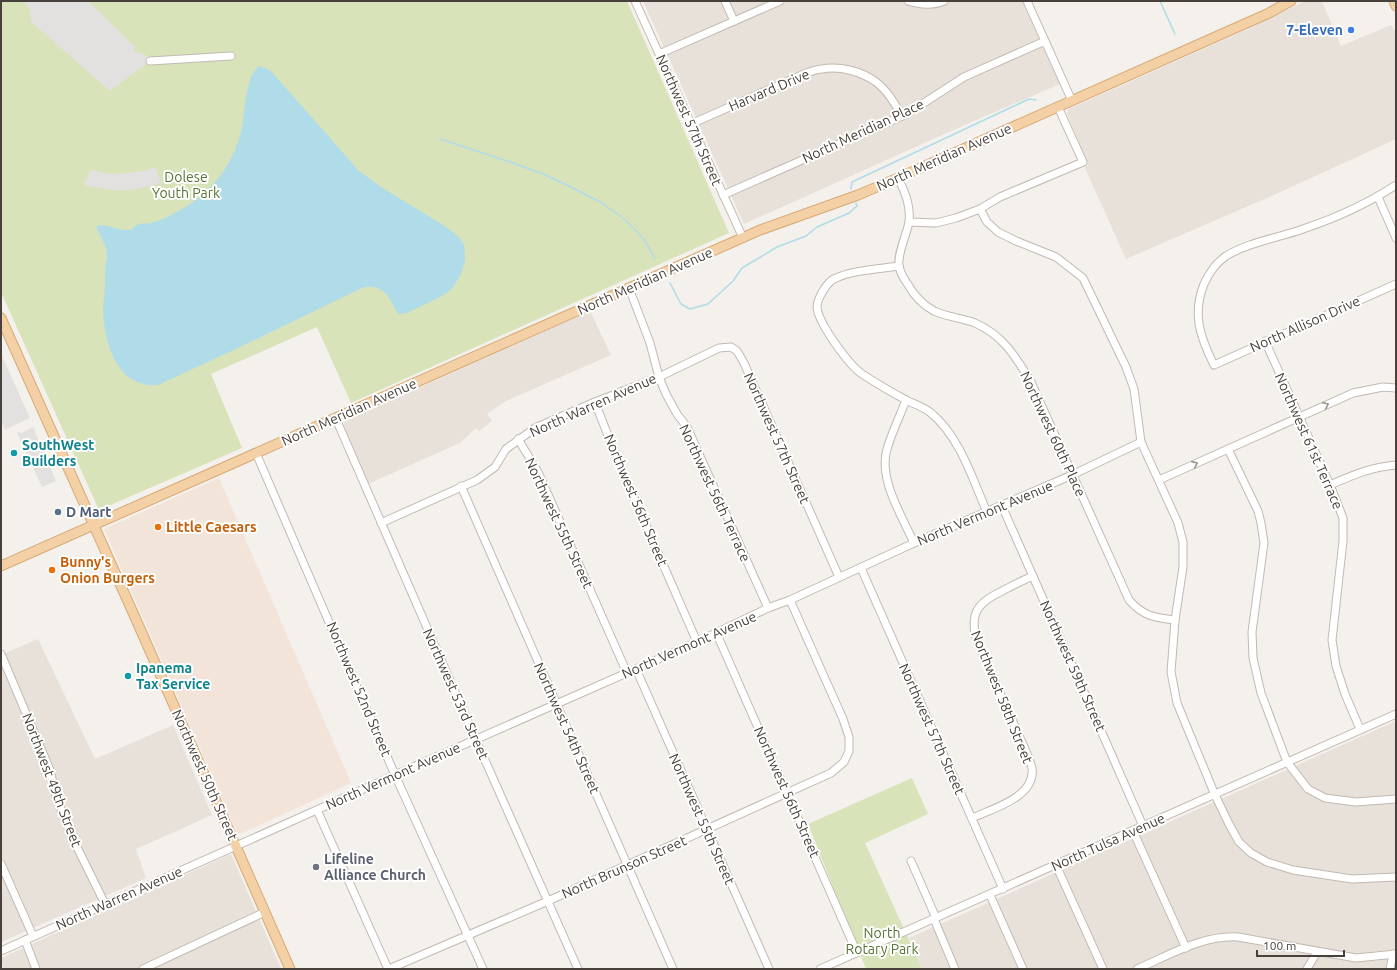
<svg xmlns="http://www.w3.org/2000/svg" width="1397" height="970" font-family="Ubuntu,sans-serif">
<rect width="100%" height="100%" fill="#f4f0ec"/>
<!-- residential -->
<g fill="#e7e1da">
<polygon points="643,1 1035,1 1024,6 1060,84 951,131 744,224"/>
<polygon points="1305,1 1322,1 1341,46 1391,25 1393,27 1396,33 1396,139 1285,190 1126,259 1084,166 1088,164 1068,116 1067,113 1069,109 1248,29"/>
<polygon points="590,311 611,355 506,401 487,414 492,421 479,431 476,428 460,443 368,484 343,426 345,421"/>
<polygon points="38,639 95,759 173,725 212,815 136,849 146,878 1,942 1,655"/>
<polygon points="1396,721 1396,969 922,969 909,938"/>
<polygon points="231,854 281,969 4,969 1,963 1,958"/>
</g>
<!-- commercial -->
<polygon fill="#f3e4da" points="219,478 351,783 238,835 104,529"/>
<!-- green -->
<g fill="#d8e3ba">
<polygon points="1,1 627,1 729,233 351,403 317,327 211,374 242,448 99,510 1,292"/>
<polygon points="912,778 928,814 865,843 922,969 866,969 808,824"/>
</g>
<!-- parking -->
<g fill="#e3e1df">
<polygon points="23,1 88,1 135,47 134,51 151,57 150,61 110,91 31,22 30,10"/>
<polygon points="155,167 161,183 154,185 131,190 111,190 84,185 91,170 103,173 117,174 144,171"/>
<polygon points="1,354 30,418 5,430 1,420"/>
<polygon points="33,427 56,481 42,487 17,433 19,432 21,433"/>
</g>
<!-- water -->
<path fill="#b0dbe9" d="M260 66 271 71 359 171 381 187 443 225 459 237 464 245 465 256V261L460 276 453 287 447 293 436 299 407 313 400 314H398C388 297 386 285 364 287L238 348 158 385C117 388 105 345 103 311 103 302 105 293 105 284 105 275 105 265 107 257L106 248 96 226C107 223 115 230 126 230 133 230 133 227 139 224 142 223 147 224 151 223 158 221 165 218 171 215 194 204 214 187 227 166 233 156 238 143 241 132 245 116 245 73 260 66Z"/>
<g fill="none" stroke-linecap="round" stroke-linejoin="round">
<!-- stream -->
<g stroke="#b0dbe9" stroke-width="1.5">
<polyline points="1160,1 1175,34"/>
<polyline points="440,139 510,162 543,174 569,186 602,203 623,218 644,239 655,259"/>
<polyline points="851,189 852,182 1029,99 1036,100"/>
<polyline points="670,283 681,304 690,309 708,304 733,281 742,268 777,247 806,236 817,227 849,213 857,206 856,203"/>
</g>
<!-- minor casing -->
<g stroke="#c2b9b2" stroke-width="9">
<g id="minor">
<polyline points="635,1 743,238"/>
<polyline points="725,1 734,21"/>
<path d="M908 1C921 5 932 6 944 1"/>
<polyline points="1027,1 1072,101"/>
<polyline points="659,54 780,1"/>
<polyline points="150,61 231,56"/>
<path d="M691 124 804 74C810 72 816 69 822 69 840 66 861 71 876 82 887 90 895 104 902 116"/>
<path d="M898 178C905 192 911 206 909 222 907 234 897 254 899 266 900 271 904 279 907 283 913 294 923 305 934 311 947 317 962 318 975 323 1004 336 1015 356 1031 382L1129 600C1143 616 1155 618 1175 620"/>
<path d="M1396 185C1367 204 1336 218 1303 229 1278 238 1249 242 1226 256 1216 263 1209 273 1204 284 1192 314 1200 337 1214 365L1396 284"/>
<polyline points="723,195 902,116 913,110 964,77 1045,41"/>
<polyline points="1378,197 1396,238"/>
<polyline points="980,209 987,222 998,232 1016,241 1056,257 1083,278 1126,367 1134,389 1141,442 1178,523 1183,542 1183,567 1175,620 1171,672 1177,703 1215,795 1229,824 1239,842 1251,853 1267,862 1293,870 1352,879 1396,877"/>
<polyline points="909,222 936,223 956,218 980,209 1000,197 1083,162 1058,107"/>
<path d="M899 266C879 269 852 270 834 279 827 282 817 299 817 307 818 323 849 365 862 374 876 383 891 392 906 400 914 404 924 407 931 413 960 437 972 478 987 512"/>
<polyline points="629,288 650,343 659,377 666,394 677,414 687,427 768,608"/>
<polyline points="1265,341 1330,485 1343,518 1343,541 1332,640 1336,666 1345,694 1360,729"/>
<path d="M906 400C900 416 892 432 887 449 878 479 902 516 914 543"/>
<polyline points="595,402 617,459 697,642"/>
<polyline points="336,419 476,740 578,969"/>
<polyline points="518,439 538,472 627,673"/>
<polyline points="1228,449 1258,511 1261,523 1264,543 1252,632 1253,658 1261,693 1287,762 1308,789 1325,798 1356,802 1396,799"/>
<polyline points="256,453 395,775 483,969"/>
<polyline points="1159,480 1353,393 1383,387 1396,388"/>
<path d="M1330 485C1353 475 1371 467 1396 465"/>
<polyline points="461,486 673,969"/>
<polyline points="1002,506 1143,826"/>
<polyline points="381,523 477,480 495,467 506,449 535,428 595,402 659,377 719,348 731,347 737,351 744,363 839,577"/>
<polyline points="861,568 1003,889"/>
<polyline points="716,632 857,953"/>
<polyline points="1,654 50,770 56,796 70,833 105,904"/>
<polyline points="636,669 769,969"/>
<polyline points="317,810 388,969"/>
<path d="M972 818C992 809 1036 797 1032 768 1031 764 1029 760 1028 756L976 638C969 610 981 601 1004 590 1014 585 1023 580 1033 576"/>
<polyline points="1133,831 1186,948"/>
<polyline points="911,861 936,918"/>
<polyline points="1,864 33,936"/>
<polyline points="1056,865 1103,969"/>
<polyline points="990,895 1023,969"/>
<polyline points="934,919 955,969"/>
<polyline points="25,940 36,969"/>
<polyline points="1,951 395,775 697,642 768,608 790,600 914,543 1072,475 1141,442"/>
<polyline points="143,969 265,912"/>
<polyline points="389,969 548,901 831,773 844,762 849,751 849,737 843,719 790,600"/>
<polyline points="820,969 1396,714"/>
<path d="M1137 969C1170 955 1202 935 1238 937L1356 958 1396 954"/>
<polyline points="1307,969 1317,952"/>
<polyline points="1390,969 1393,954"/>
</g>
</g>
<!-- major casing -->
<g stroke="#d7aa77" stroke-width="11">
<g id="major">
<polyline points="1394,1 1396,6"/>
<polyline points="1,318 134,615 290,969"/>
<polyline points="1,566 760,230 858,195 898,178 1242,25 1267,14 1291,1"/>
</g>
</g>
<!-- minor -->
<use href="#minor" stroke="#fff" stroke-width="7"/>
<!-- major -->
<use href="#major" stroke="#f3d0a5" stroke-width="9"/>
</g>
<!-- one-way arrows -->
<defs><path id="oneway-chevron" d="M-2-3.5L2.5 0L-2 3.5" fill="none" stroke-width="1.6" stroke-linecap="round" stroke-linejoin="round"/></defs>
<g stroke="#9a9693">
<use href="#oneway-chevron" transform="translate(1326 405) rotate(-24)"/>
<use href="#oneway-chevron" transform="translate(1195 464) rotate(-24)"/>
</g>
<!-- markers -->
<circle fill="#3f7fe0" stroke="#fff" stroke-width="1.5" cx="1351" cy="30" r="4"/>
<g fill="#0f9aa8" stroke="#fff" stroke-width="1.5">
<circle cx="14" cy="453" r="4"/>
<circle cx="128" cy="676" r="4"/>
</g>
<circle fill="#5c6f8a" stroke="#fff" stroke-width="1.5" cx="58" cy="512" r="4"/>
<g fill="#e8710a" stroke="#fff" stroke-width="1.5">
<circle cx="158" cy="527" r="4"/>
<circle cx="52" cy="570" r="4"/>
</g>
<circle fill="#6b7280" stroke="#fff" stroke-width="1.5" cx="316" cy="867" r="4"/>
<g text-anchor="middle" stroke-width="4" stroke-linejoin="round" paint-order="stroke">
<!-- shop labels -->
<g font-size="14" font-weight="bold" fill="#366cbe" stroke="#fff" text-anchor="end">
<text x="1343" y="35">7-Eleven</text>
</g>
<!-- street labels -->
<g font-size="14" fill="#48403a" stroke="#fff">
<text transform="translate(769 90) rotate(-23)" y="5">Harvard Drive</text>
<text transform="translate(689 120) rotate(66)" y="5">Northwest 57th Street</text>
<text transform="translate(863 131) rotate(-25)" y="5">North Meridian Place</text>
<text transform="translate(944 157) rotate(-24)" y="5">North Meridian Avenue</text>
<text transform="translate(645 281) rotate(-24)" y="5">North Meridian Avenue</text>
<text transform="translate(1305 324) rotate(-24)" y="5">North Allison Drive</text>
<text transform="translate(593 405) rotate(-24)" y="5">North Warren Avenue</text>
<text transform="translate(349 412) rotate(-24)" y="5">North Meridian Avenue</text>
<text transform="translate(1053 434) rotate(65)" y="5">Northwest 60th Place</text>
<text transform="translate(777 438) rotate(66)" y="5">Northwest 57th Street</text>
<text transform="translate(1309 441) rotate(66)" y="5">Northwest 61st Terrace</text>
<text transform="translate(715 493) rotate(65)" y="5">Northwest 56th Terrace</text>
<text transform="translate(636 500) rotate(67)" y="5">Northwest 56th Street</text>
<text transform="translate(985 513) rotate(-23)" y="5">North Vermont Avenue</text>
<text transform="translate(559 523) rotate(65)" y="5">Northwest 55th Street</text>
<text transform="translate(689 645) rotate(-24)" y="5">North Vermont Avenue</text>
<text transform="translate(1073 666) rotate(66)" y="5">Northwest 59th Street</text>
<text transform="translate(359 689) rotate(67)" y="5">Northwest 52nd Street</text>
<text transform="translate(456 694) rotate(66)" y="5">Northwest 53rd Street</text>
<text transform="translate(1002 697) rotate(68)" y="5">Northwest 58th Street</text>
<text transform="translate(567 728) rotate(66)" y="5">Northwest 54th Street</text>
<text transform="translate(932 729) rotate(66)" y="5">Northwest 57th Street</text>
<text transform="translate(205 775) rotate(66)" y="5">Northwest 50th Street</text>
<text transform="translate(393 776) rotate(-24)" y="5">North Vermont Avenue</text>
<text transform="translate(52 780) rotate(69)" y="5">Northwest 49th Street</text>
<text transform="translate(787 792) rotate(66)" y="5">Northwest 56th Street</text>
<text transform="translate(702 819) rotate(66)" y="5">Northwest 55th Street</text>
<text transform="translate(1108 842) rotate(-24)" y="5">North Tulsa Avenue</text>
<text transform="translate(624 867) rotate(-24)" y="5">North Brunson Street</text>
<text transform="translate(119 898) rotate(-24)" y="5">North Warren Avenue</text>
</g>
<!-- park labels -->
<g font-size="14" fill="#567433" stroke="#fff">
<text x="186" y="182">Dolese<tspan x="186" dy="16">Youth Park</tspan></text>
<text x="882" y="938">North<tspan x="882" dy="16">Rotary Park</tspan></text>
</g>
<!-- culture labels -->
<g font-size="14" font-weight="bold" fill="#0d838f" stroke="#fff" text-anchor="start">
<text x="22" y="450">SouthWest<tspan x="22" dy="16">Builders</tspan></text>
<text x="136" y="673">Ipanema<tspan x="136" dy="16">Tax Service</tspan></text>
</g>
<!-- service labels -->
<g font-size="14" font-weight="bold" fill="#4e5e75" stroke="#fff" text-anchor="start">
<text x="66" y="517">D Mart</text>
</g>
<!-- food labels -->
<g font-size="14" font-weight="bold" fill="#c56008" stroke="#fff" text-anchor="start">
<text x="166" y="532">Little Caesars</text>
<text x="60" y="567">Bunny's<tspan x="60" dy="16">Onion Burgers</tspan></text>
</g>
<!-- worship labels -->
<g font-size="14" font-weight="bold" fill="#5b616d" stroke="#fff" text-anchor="start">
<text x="324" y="864">Lifeline<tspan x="324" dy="16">Alliance Church</tspan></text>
</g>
</g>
<!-- border -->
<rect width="1397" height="970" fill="none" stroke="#48403a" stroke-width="4"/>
<!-- scale -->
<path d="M1257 950v6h87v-6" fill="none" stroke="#48403a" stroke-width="2"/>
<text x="1263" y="950" font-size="12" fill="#48403a" stroke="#ffffff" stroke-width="3" paint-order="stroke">100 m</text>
</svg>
